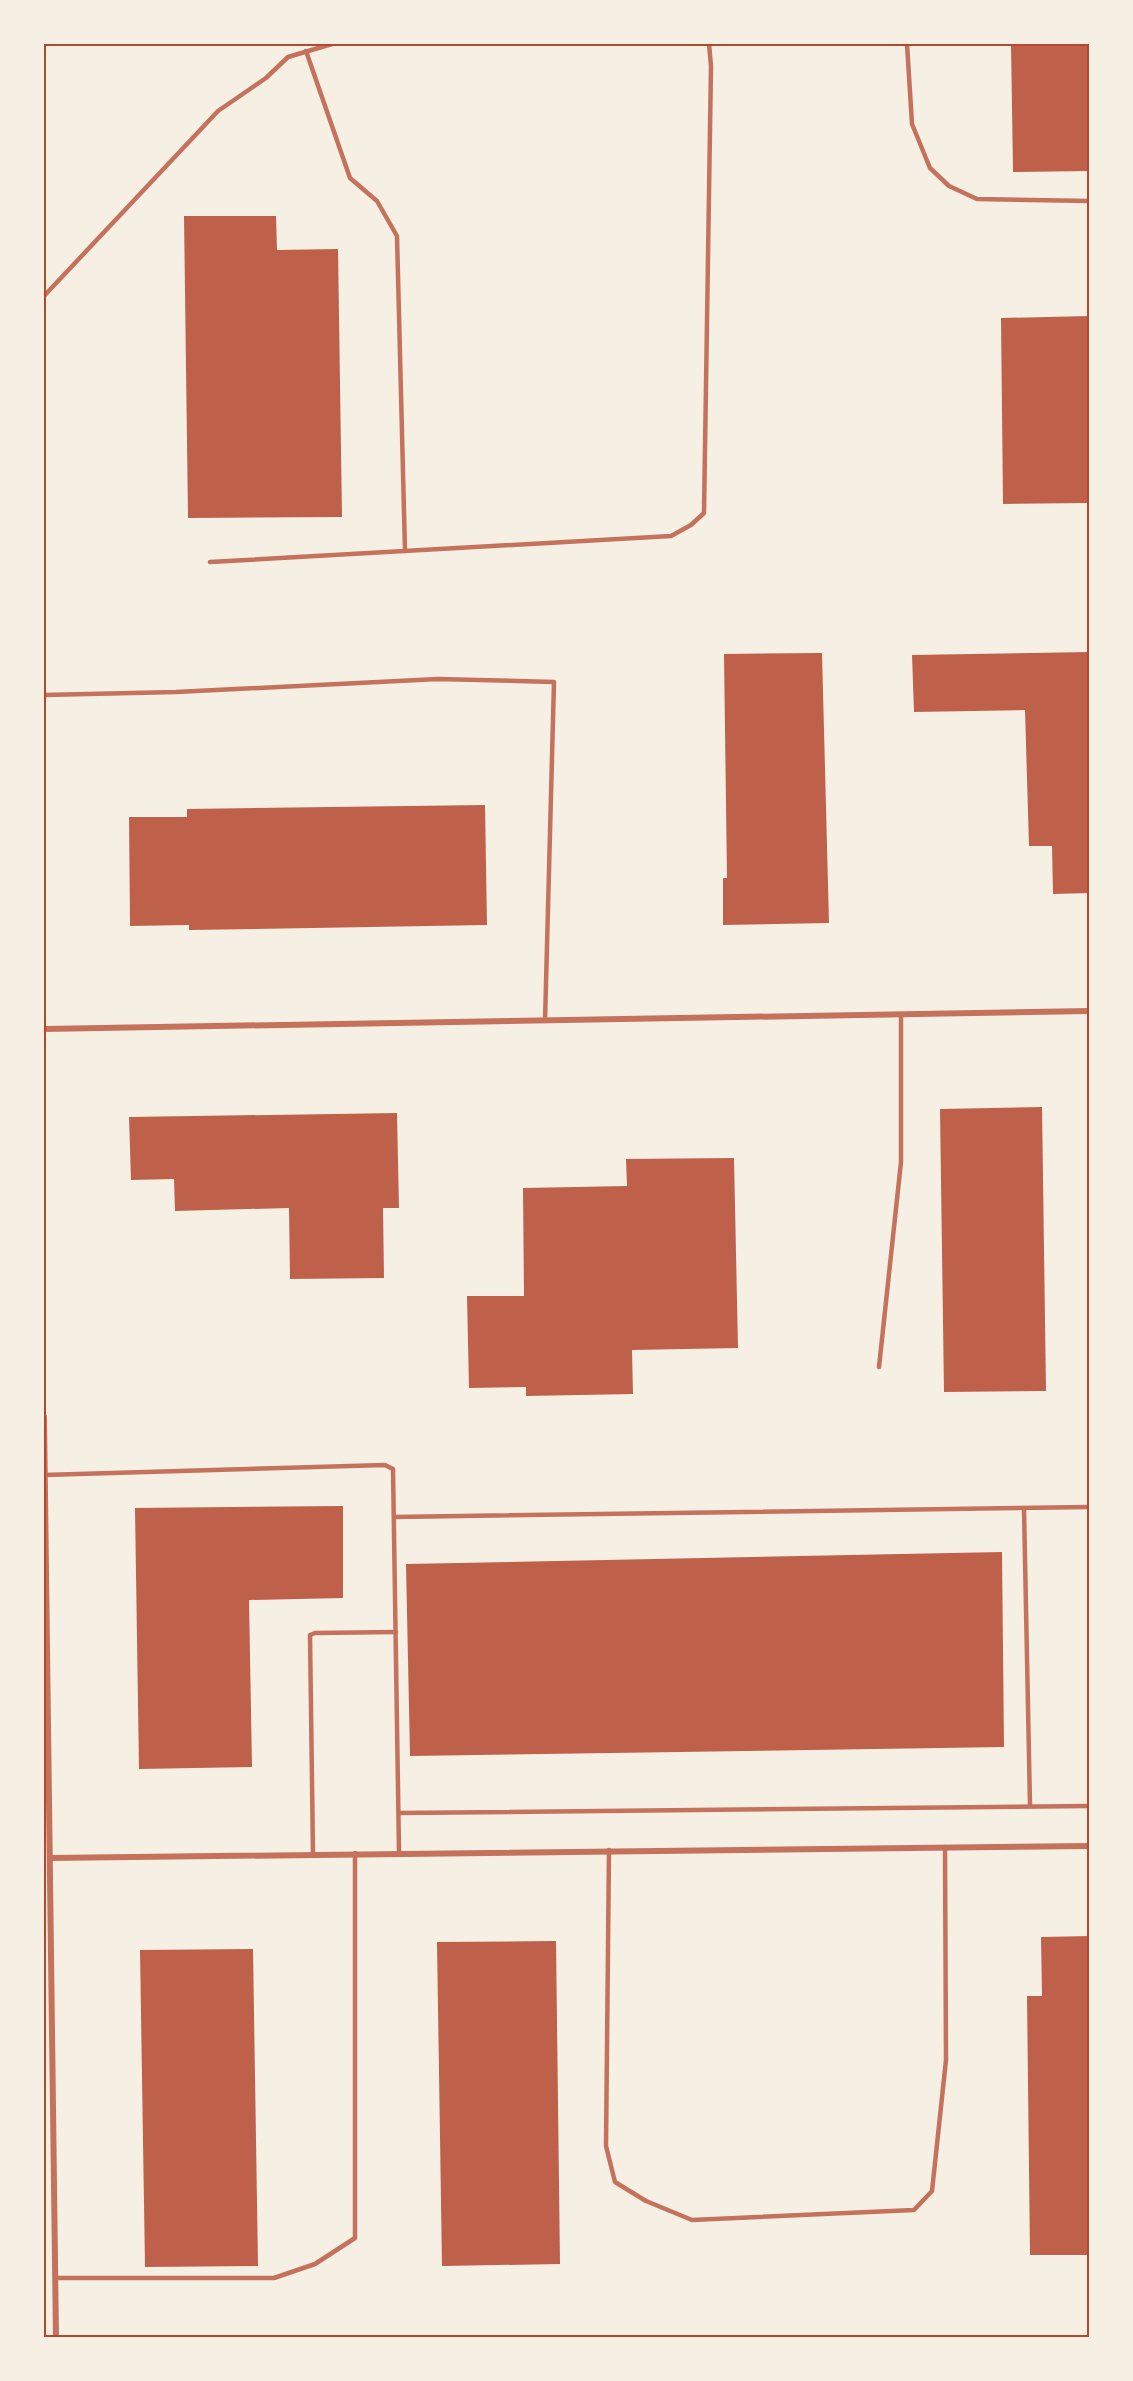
<svg xmlns="http://www.w3.org/2000/svg" width="1133" height="2381" font-family="Spectral,serif">
<rect width="100%" height="100%" fill="#f6efe4"/>
<!-- building -->
<g fill="#bf614a">
<polygon points="1011,44 1090,44 1090,171 1013,172"/>
<polygon points="184,216 276,216 277,250 338,249 342,517 188,518"/>
<polygon points="1090,316 1090,503 1003,504 1001,318"/>
<polygon points="1090,652 1090,893 1053,894 1052,846 1029,846 1025,710 914,712 912,655"/>
<polygon points="822,653 829,923 723,925 723,878 727,878 724,654"/>
<polygon points="485,805 487,925 189,930 189,925 130,926 129,817 187,817 187,809"/>
<polygon points="1042,1107 1046,1391 944,1392 940,1109"/>
<polygon points="397,1113 399,1208 383,1208 384,1278 290,1279 289,1208 175,1211 174,1179 131,1180 129,1117"/>
<polygon points="734,1158 738,1348 632,1350 633,1394 526,1396 526,1387 469,1388 467,1296 524,1296 523,1188 627,1186 626,1159"/>
<polygon points="343,1506 343,1598 249,1600 252,1767 139,1769 135,1508"/>
<polygon points="1002,1552 1004,1747 410,1756 406,1564"/>
<polygon points="1090,1936 1090,2255 1030,2255 1027,1996 1042,1996 1041,1937"/>
<polygon points="556,1941 560,2264 442,2266 437,1942"/>
<polygon points="253,1949 258,2266 145,2267 140,1950"/>
</g>
<g fill="none" stroke-linecap="round" stroke-linejoin="round">
<!-- service -->
<g stroke="#c5725c" stroke-width="4.5">
<polyline points="907,44 912,124 930,168 949,186 977,199 1090,201"/>
<polyline points="306,51 350,178 377,201 397,236 405,551"/>
<polyline points="44,296 218,111 266,78 288,57 332,44"/>
<polyline points="210,562 671,536 691,525 704,513 711,66 709,44"/>
<polyline points="44,695 176,692 438,679 554,682 545,1021"/>
<polyline points="879,1367 901,1162 901,1015"/>
<polyline points="44,1475 385,1465 393,1469 399,1852"/>
<polyline points="1024,1509 1030,1806"/>
<polyline points="395,1517 1090,1507"/>
<polyline points="399,1813 1090,1806"/>
<polyline points="609,1850 606,2146 615,2182 646,2201 692,2220 914,2210 932,2191 946,2060 945,1847"/>
<polyline points="313,1854 310,1635 315,1633 396,1632"/>
<polyline points="55,2278 274,2278 315,2264 355,2238 355,1853"/>
</g>
<!-- minor -->
<g stroke="#c5725c" stroke-width="6">
<polyline points="44,1029 1090,1011"/>
<polyline points="44,1417 56,2338"/>
<polyline points="50,1858 1090,1846"/>
</g>
</g>
<!-- border -->
<rect width="1133" height="2381" fill="none" stroke="#f6efe4" stroke-width="90"/>
<rect x="45" y="45" width="1043" height="2291" fill="none" stroke="#b5482f" stroke-width="2"/>
</svg>
